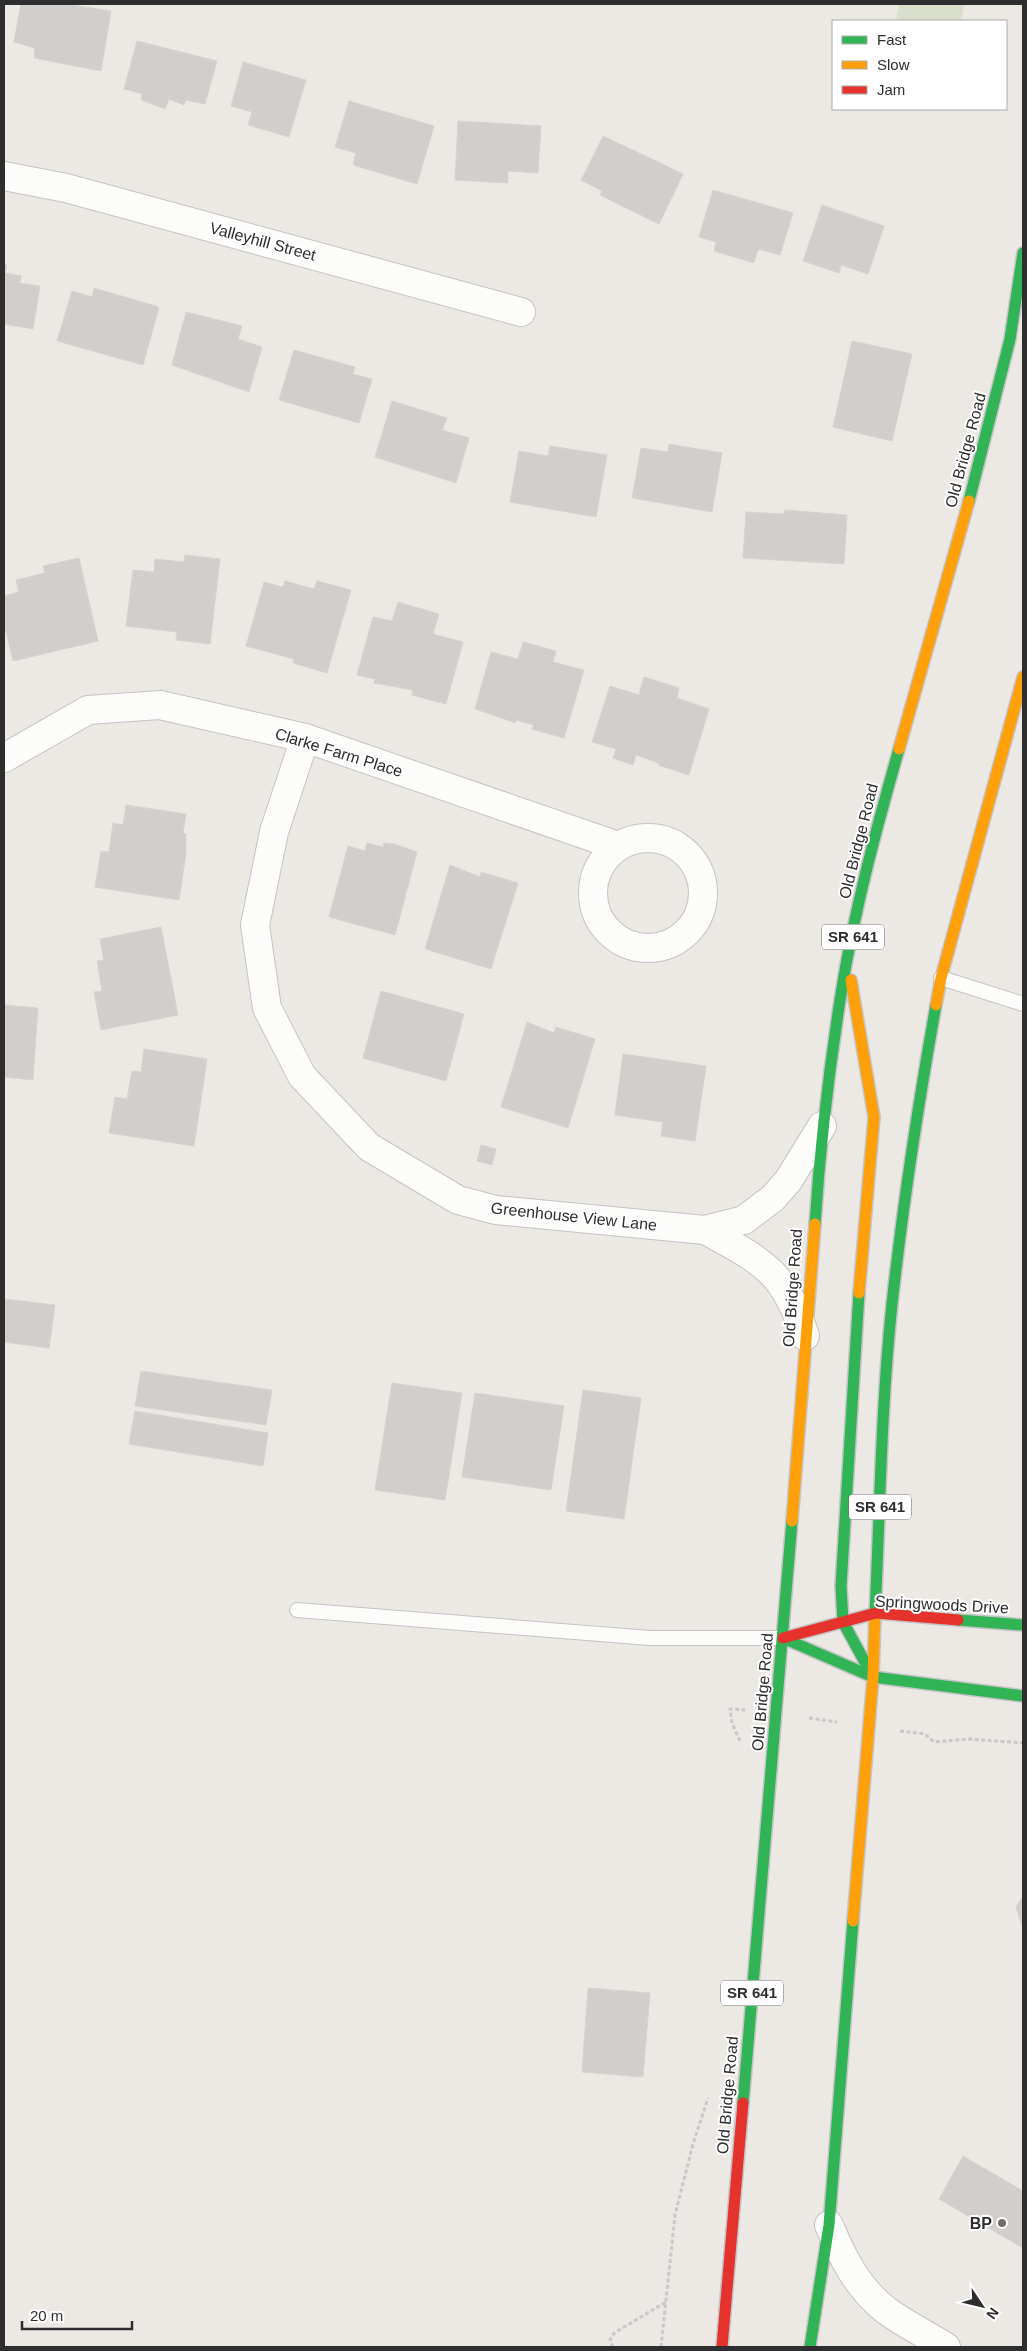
<svg xmlns="http://www.w3.org/2000/svg" width="1027" height="2351" font-family="Helvetica,sans-serif">
<rect width="100%" height="100%" fill="#ece8e4"/>
<!-- cemetery -->
<polygon fill="#d8e0cc" points="899,4 964,4 961,21 896,21"/>
<!-- building -->
<g fill="#d1cecb" stroke="#d7d4d0">
<polygon points="21,4 65,4 111,11 101,71 34,58 35,48 14,42"/>
<polygon points="137,41 217,61 205,104 186,100 184,105 169,99 165,109 141,100 143,94 124,89"/>
<polygon points="243,62 306,80 289,137 248,125 252,112 231,106"/>
<polygon points="349,101 434,126 417,184 353,165 356,153 335,147"/>
<polygon points="458,121 541,126 538,173 508,171 508,183 455,180"/>
<polygon points="603,136 683,174 659,224 600,195 602,191 581,180"/>
<polygon points="713,190 793,213 780,255 758,249 754,263 714,251 716,242 699,237"/>
<polygon points="822,205 884,226 868,274 841,265 839,273 803,261"/>
<polygon points="4,265 7,265 5,273 21,276 20,283 40,286 33,329 4,324"/>
<polygon points="94,288 159,307 143,365 57,341 72,291 92,297"/>
<polygon points="186,312 242,326 238,339 262,347 249,392 172,365"/>
<polygon points="852,341 912,354 892,441 833,427"/>
<polygon points="294,350 355,367 353,374 372,379 359,423 279,400"/>
<polygon points="392,401 447,418 442,430 469,438 456,483 375,457"/>
<polygon points="669,444 722,453 712,512 632,498 641,448 668,452"/>
<polygon points="550,446 607,455 596,517 510,502 519,451 548,456"/>
<polygon points="785,510 847,515 844,564 743,558 746,512 784,514"/>
<polygon points="185,555 220,559 210,644 176,640 177,632 126,626 133,570 154,572 155,559 184,562"/>
<polygon points="79,558 98,641 13,661 4,623 4,596 19,592 16,580 45,573 43,566"/>
<polygon points="285,581 314,589 317,581 351,590 327,673 293,663 294,659 246,646 264,582 283,587"/>
<polygon points="398,602 439,614 433,634 463,642 446,704 412,695 413,690 374,683 375,679 357,675 373,617 392,621"/>
<polygon points="523,642 556,651 553,662 584,670 564,738 532,729 534,725 516,720 516,723 475,709 491,652 518,659"/>
<polygon points="644,677 679,688 677,698 709,709 689,775 658,765 659,763 636,755 633,765 613,758 616,749 592,742 610,686 639,695"/>
<polygon points="126,805 186,814 183,833 186,834 186,853 179,900 95,887 101,851 109,852 113,823 123,825"/>
<polygon points="367,843 383,847 384,843 394,844 417,852 395,935 329,917 348,846 365,851"/>
<polygon points="450,865 480,877 481,872 518,883 491,969 425,949"/>
<polygon points="161,927 178,1015 101,1030 94,992 102,991 97,961 104,960 100,939"/>
<polygon points="381,991 464,1014 446,1081 363,1058"/>
<polygon points="4,1005 38,1008 33,1080 4,1077"/>
<polygon points="527,1022 554,1033 556,1027 595,1039 568,1128 501,1107"/>
<polygon points="144,1049 207,1059 194,1146 109,1133 115,1097 127,1099 132,1071 141,1072"/>
<polygon points="623,1054 706,1066 695,1141 661,1136 663,1122 615,1115"/>
<polygon points="481,1145 496,1149 492,1165 477,1161"/>
<polygon points="4,1299 55,1305 49,1348 4,1342"/>
<polygon points="141,1371 272,1390 266,1425 135,1406"/>
<polygon points="392,1383 462,1393 445,1500 375,1490"/>
<polygon points="583,1390 641,1398 624,1519 566,1511"/>
<polygon points="475,1393 564,1406 551,1490 462,1477"/>
<polygon points="135,1411 268,1433 263,1466 129,1444"/>
<polygon points="1023,1896 1023,1929 1016,1907"/>
<polygon points="588,1988 650,1993 643,2077 582,2072"/>
<polygon points="963,2156 1023,2191 1023,2248 939,2199"/>
</g>
<g fill="none" stroke-linecap="round" stroke-linejoin="round">
<!-- lane casing -->
<g stroke="#c5c4c5" stroke-width="16">
<g id="lane">
<polyline points="941,978 1023,1004"/>
<polyline points="297,1610 650,1638 783,1638"/>
</g>
</g>
<!-- street casing -->
<g stroke="#c5c4c5" stroke-width="30">
<g id="street">
<polyline points="4,176 66,188 521,312"/>
<polyline points="305,738 274,832 255,925 267,1008 302,1076 369,1147 458,1200 496,1210 705,1230 744,1220 773,1198 788,1181 822,1126"/>
<polyline points="4,758 88,710 160,705 305,738 618,846"/>
<circle cx="648" cy="893" r="55"/>
<path d="M705 1230C763 1262 784 1270 805 1336"/>
<path d="M829 2225C842 2257 858 2289 887 2311 905 2324 927 2335 946 2347"/>
</g>
</g>
<!-- fast casing -->
<g stroke="#c5c4c5" stroke-width="14">
<g id="fast">
<polyline points="969,501 1010,339 1023,253"/>
<path d="M815 1224C820 1147 829 1070 841 994 854 911 876 830 899 749"/>
<polyline points="859,1293 841,1586 843,1622 873,1677"/>
<path d="M875 1614C880 1511 881 1407 892 1304 903 1204 918 1105 936 1005"/>
<polyline points="958,1620 1023,1625"/>
<polyline points="783,1638 873,1677 1023,1696"/>
<polyline points="743,2103 792,1521"/>
<polyline points="810,2347 829,2225 853,1921"/>
</g>
</g>
<!-- slow casing -->
<g stroke="#c5c4c5" stroke-width="14">
<g id="slow">
<polyline points="899,749 969,501"/>
<polyline points="851,980 874,1117 859,1293"/>
<polyline points="936,1005 941,978 1023,677"/>
<polyline points="792,1521 815,1224"/>
<polyline points="853,1921 873,1677 875,1614"/>
</g>
</g>
<!-- jam casing -->
<g stroke="#c5c4c5" stroke-width="14">
<g id="jam">
<polyline points="783,1638 876,1613 958,1620"/>
<polyline points="722,2347 743,2103"/>
</g>
</g>
<!-- path -->
<g stroke="#c9c9c8" stroke-width="3" stroke-dasharray="4 2.5" stroke-linecap="butt">
<polyline points="809,1718 837,1722"/>
<polyline points="900,1731 925,1734 934,1742 969,1739 1023,1743"/>
<polyline points="740,1741 732,1723 730,1709 745,1710"/>
<polyline points="613,2347 610,2340 614,2333 666,2302"/>
<polyline points="661,2347 675,2215 693,2144 708,2098"/>
</g>
<!-- lane -->
<use href="#lane" stroke="#fcfcfb" stroke-width="14"/>
<!-- street -->
<use href="#street" stroke="#fcfcfb" stroke-width="28"/>
<!-- fast -->
<use href="#fast" stroke="#30b455" stroke-width="11"/>
<!-- slow -->
<use href="#slow" stroke="#ff9f0a" stroke-width="11"/>
<!-- jam -->
<use href="#jam" stroke="#e5322d" stroke-width="11"/>
</g>
<!-- markers -->
<circle fill="#706f6e" stroke="#fff" stroke-width="2" cx="1002" cy="2223" r="5"/>
<g text-anchor="middle" stroke-width="4" stroke-linejoin="round" paint-order="stroke">
<!-- shield labels -->
<g fill="#fff" stroke="#6d6d6d" stroke-width="1">
<rect x="822" y="924.5" width="62" height="25" rx="4"/>
<rect x="849" y="1494.5" width="62" height="25" rx="4"/>
<rect x="721" y="1980.5" width="62" height="25" rx="4"/>
</g>
<g font-size="15" font-weight="bold" fill="#2e2e2e">
<text x="853" y="942">SR 641</text>
<text x="880" y="1512">SR 641</text>
<text x="752" y="1998">SR 641</text>
</g>
<!-- street labels -->
<g font-size="16" fill="#2e2e2e" stroke="#fff">
<text transform="translate(263 241) rotate(15)" y="6">Valleyhill Street</text>
<text transform="translate(965 450) rotate(-75)" y="6">Old Bridge Road</text>
<text transform="translate(339 752) rotate(17)" y="6">Clarke Farm Place</text>
<text transform="translate(858 841) rotate(-76)" y="6">Old Bridge Road</text>
<text transform="translate(574 1216) rotate(6)" y="6">Greenhouse View Lane</text>
<text transform="translate(792 1288) rotate(-86)" y="6">Old Bridge Road</text>
<text transform="translate(942 1604) rotate(3)" y="6">Springwoods Drive</text>
<text transform="translate(762 1692) rotate(-85)" y="6">Old Bridge Road</text>
<text transform="translate(727 2095) rotate(-85)" y="6">Old Bridge Road</text>
</g>
<!-- poi labels -->
<g font-size="16" font-weight="bold" fill="#2e2e2e" stroke="#fff" text-anchor="end">
<text x="992" y="2229">BP</text>
</g>
</g>
<!-- border -->
<rect width="1027" height="2351" fill="none" stroke="#2e2e2e" stroke-width="10"/>
<!-- legend -->
<rect x="832" y="20" width="175" height="90" fill="#ffffff" stroke="#ababab"/>
<rect x="842" y="36" width="25" height="8" fill="#30b455" stroke="#ababab"/>
<text x="877" y="45" font-size="15" fill="#2e2e2e">Fast</text>
<rect x="842" y="61" width="25" height="8" fill="#ff9f0a" stroke="#ababab"/>
<text x="877" y="70" font-size="15" fill="#2e2e2e">Slow</text>
<rect x="842" y="86" width="25" height="8" fill="#e5322d" stroke="#ababab"/>
<text x="877" y="95" font-size="15" fill="#2e2e2e">Jam</text>
<!-- north arrow -->
<g transform="translate(982 2306) rotate(125)" stroke="#ffffff" stroke-width="4" paint-order="stroke">
<path d="M0-4L9 19L0 12L-9 19Z" fill="#2e2e2e"/>
<text y="-8" font-size="14" font-weight="bold" text-anchor="middle" fill="#2e2e2e">N</text>
</g>
<!-- scale -->
<path d="M22 2321v8h110v-8" fill="none" stroke="#2e2e2e" stroke-width="2.5"/>
<text x="30" y="2321" font-size="15" fill="#2e2e2e" stroke="#ffffff" stroke-width="4" paint-order="stroke">20 m</text>
</svg>
